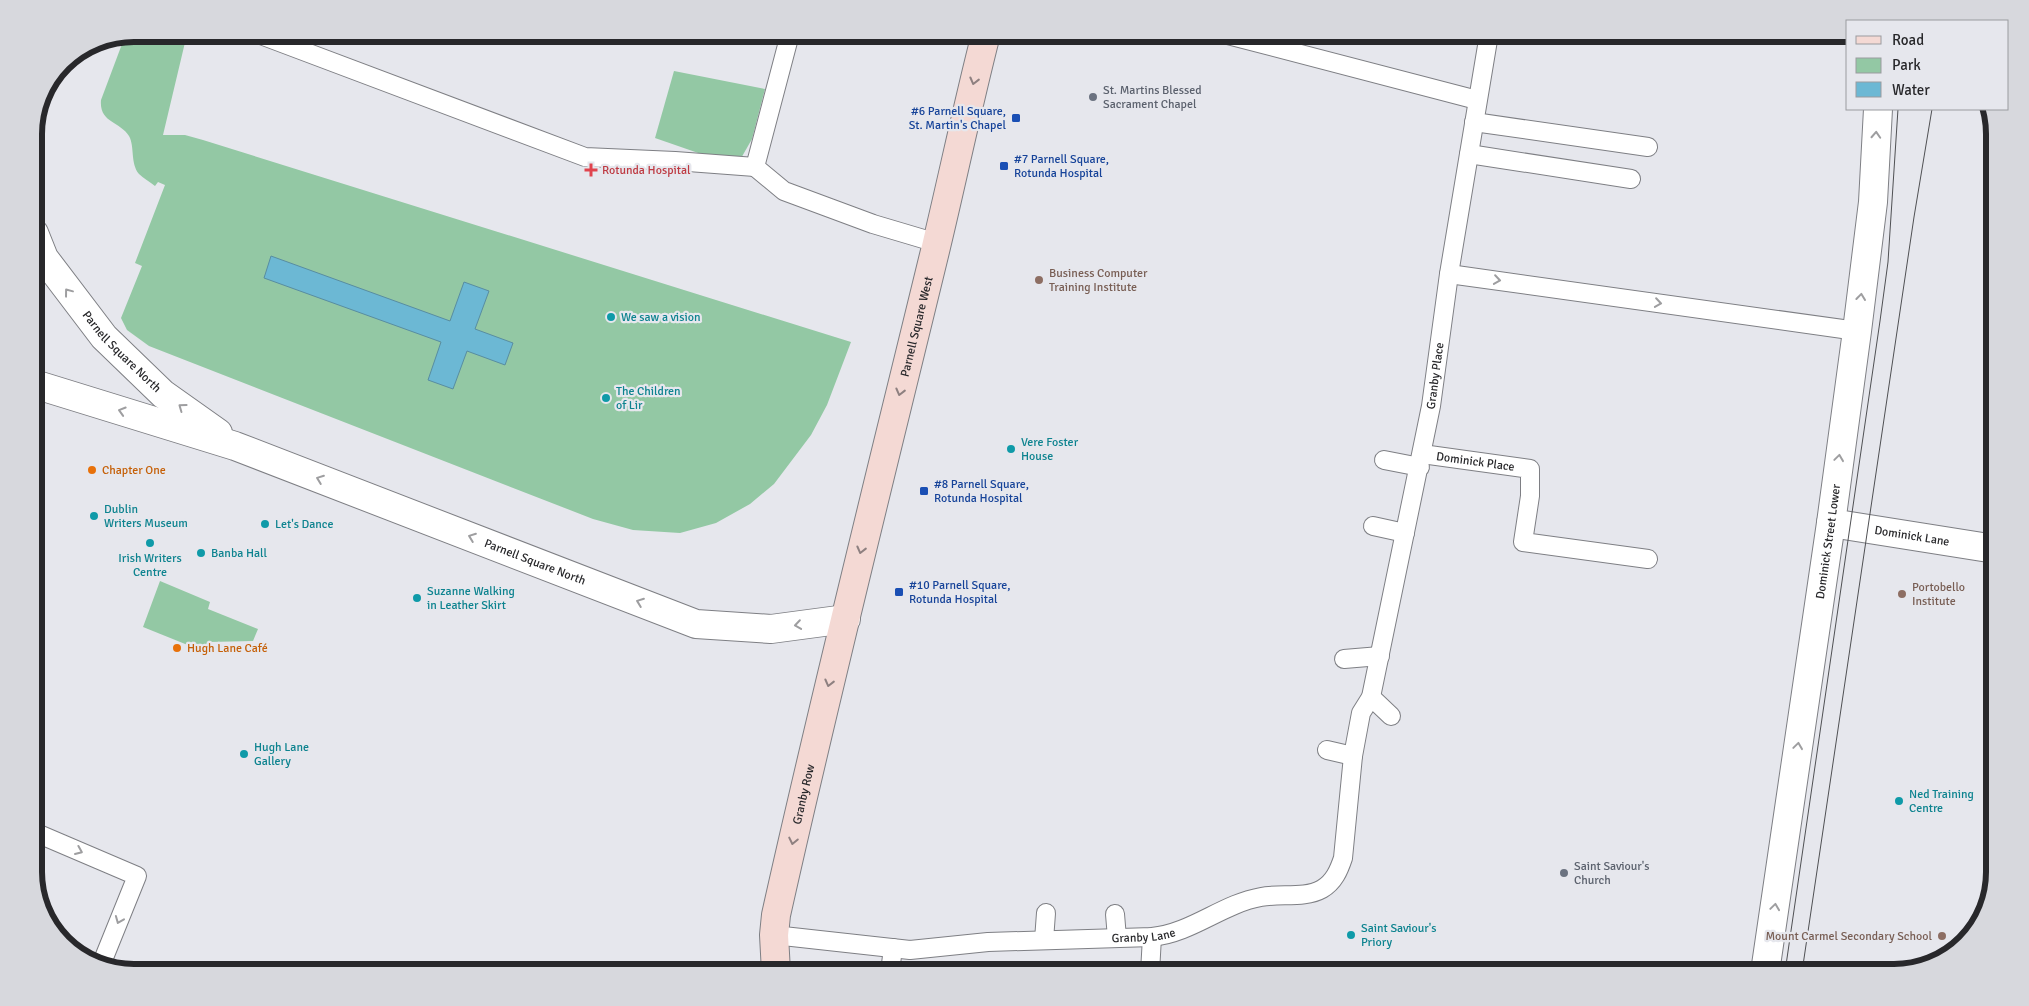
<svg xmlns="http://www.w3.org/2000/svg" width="2029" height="1006" font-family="Signika,sans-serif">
<rect width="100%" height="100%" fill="#e6e7ed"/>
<!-- green -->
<g fill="#93c8a4">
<path d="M135 34H187L163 135H185L203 140 851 342 827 405 811 435 774 484 750 504 716 523 680 533 633 530 593 519 149 346 127 330 121 318 142 266 135 263 165 185 158 182 155 186C150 182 143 178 139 174 130 163 135 147 129 136 120 121 99 123 101 100L125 36Z"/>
<polygon points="674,71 765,89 752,139 740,160 704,155 655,138"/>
<polygon points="160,581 210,602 208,609 258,629 253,641 209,642 205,652 143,627"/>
</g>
<!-- water -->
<polygon fill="#6cb8d4" stroke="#588da1" points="271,256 450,321 464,282 489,291 475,329 513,343 505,365 467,351 453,389 428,380 441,342 264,278"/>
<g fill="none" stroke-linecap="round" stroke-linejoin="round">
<!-- service casing -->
<g stroke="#7e7f84" stroke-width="20">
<g id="service">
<polyline points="258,34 585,157 675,161 755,167"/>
<polyline points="790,34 755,167 784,191 873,224 937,243"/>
<polyline points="1224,34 1477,100"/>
<polyline points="1474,122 1648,147"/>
<polyline points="1469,154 1631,179"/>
<polyline points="1449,274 1857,331"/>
<path id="s1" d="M1422 454 1530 469V496L1523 542 1648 559"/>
<polyline points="1384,460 1420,467"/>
<polyline points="1373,526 1405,533"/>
<polyline points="1344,659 1380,656"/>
<polyline points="1371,697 1391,716"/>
<polyline points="1327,750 1353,756"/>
<polyline points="34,832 137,876 101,965"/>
<polyline points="1115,914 1117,938"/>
<path id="s2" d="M774 935 910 950 988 942 1152 937C1192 933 1222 904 1261 897 1281 893 1304 899 1322 889 1334 882 1339 870 1343 858L1353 756 1361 713 1371 697 1431 406 1449 274 1489 34"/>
<polyline points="1044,940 1046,913"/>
<polyline points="890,972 893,948"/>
<polyline points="1150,972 1152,937"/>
</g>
</g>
<!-- minor casing -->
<g stroke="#7e7f84" stroke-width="30">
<g id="minor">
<path id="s3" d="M1831 523 1995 549"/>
</g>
</g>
<!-- tertiary casing -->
<g stroke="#7e7f84" stroke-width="30">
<g id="tertiary">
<path id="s4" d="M34 233 44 258 104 337 163 394 218 433"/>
<path id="s5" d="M34 384 235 446 696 624 771 629 846 619"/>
<path id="s6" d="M1765 972 1831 523 1857 331 1873 202 1878 109"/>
</g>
</g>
<!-- secondary casing -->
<g stroke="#7e7f84" stroke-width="30">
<g id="secondary">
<path id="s7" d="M776 972 774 935 776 915C826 691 882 469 936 247 953 176 968 104 986 34"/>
</g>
</g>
<!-- service -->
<use href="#service" stroke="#fff" stroke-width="18"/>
<!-- minor -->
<use href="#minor" stroke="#fff" stroke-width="28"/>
<!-- tertiary -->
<use href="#tertiary" stroke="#fff" stroke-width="28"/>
<!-- secondary -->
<use href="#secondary" stroke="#f4d9d4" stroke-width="28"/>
<!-- tram -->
<g stroke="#4f5053" stroke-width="1">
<polyline points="1785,972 1880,321 1888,262 1898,109"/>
<polyline points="1802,972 1914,217 1932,109"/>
</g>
</g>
<!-- one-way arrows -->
<defs><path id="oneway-chevron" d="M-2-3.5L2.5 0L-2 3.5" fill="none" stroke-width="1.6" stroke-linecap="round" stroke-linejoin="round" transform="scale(1.25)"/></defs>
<g stroke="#8e8080">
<use href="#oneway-chevron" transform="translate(974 81) rotate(104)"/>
<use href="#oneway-chevron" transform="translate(900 392) rotate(104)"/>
<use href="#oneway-chevron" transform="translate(861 550) rotate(104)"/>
<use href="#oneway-chevron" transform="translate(829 683) rotate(104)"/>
<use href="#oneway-chevron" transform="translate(793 841) rotate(102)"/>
</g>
<g stroke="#9e9ea0">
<use href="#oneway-chevron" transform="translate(1876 135) rotate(-87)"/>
<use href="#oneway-chevron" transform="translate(1497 280) rotate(8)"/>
<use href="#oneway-chevron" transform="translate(68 292) rotate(-127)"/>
<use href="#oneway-chevron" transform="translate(1861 297) rotate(-83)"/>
<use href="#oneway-chevron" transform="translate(1658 303) rotate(8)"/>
<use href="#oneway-chevron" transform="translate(182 407) rotate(-144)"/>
<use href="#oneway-chevron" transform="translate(122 411) rotate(-163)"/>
<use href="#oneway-chevron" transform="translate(1839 458) rotate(-82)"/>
<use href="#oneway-chevron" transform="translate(320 479) rotate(-159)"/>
<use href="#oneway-chevron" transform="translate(472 537) rotate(-159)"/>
<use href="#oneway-chevron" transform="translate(640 602) rotate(-159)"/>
<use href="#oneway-chevron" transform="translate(798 625) rotate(172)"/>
<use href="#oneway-chevron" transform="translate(1798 746) rotate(-82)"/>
<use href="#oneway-chevron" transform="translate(79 851) rotate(23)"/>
<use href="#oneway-chevron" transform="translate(1775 907) rotate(-82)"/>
<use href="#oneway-chevron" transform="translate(119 920) rotate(112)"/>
</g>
<!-- markers -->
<g fill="#6b7280" stroke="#e6e7ed" stroke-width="2">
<circle cx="1093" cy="97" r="5"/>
<circle cx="1564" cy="873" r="5"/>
</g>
<g fill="#1a4fb4" stroke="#e6e7ed" stroke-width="2">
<rect x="1011" y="113" width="10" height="10" rx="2.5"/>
<rect x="999" y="161" width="10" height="10" rx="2.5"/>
<rect x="919" y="486" width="10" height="10" rx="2.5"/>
<rect x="894" y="587" width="10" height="10" rx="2.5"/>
</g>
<path fill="#e0444e" stroke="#e6e7ed" stroke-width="2" d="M588.5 162.5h5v5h5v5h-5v5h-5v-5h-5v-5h5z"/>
<g fill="#8d6e63" stroke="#e6e7ed" stroke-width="2">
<circle cx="1039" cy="280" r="5"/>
<circle cx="1902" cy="594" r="5"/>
<circle cx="1942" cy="936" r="5"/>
</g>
<g fill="#0f9aa8" stroke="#e6e7ed" stroke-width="2">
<circle cx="611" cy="317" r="5"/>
<circle cx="606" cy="398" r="5"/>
<circle cx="1011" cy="449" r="5"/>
<circle cx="94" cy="516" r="5"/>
<circle cx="265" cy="524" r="5"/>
<circle cx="150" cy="543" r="5"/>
<circle cx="201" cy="553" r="5"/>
<circle cx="417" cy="598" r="5"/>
<circle cx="244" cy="754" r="5"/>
<circle cx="1899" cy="801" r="5"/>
<circle cx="1351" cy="935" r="5"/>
</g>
<g fill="#e8710a" stroke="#e6e7ed" stroke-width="2">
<circle cx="92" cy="470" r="5"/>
<circle cx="177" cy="648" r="5"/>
</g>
<g text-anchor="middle" stroke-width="4.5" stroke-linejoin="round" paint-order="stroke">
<!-- worship labels -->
<g font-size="12" fill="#5b616d" stroke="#e6e7ed" text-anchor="start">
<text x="1103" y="94">St. Martins Blessed<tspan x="1103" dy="14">Sacrament Chapel</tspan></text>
<text x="1574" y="870">Saint Saviour's<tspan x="1574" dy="14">Church</tspan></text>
</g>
<!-- transit labels -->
<g font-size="12" fill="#164399" stroke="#e6e7ed" text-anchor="start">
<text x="1006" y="115" text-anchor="end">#6 Parnell Square,<tspan x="1006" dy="14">St. Martin's Chapel</tspan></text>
<text x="1014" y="163">#7 Parnell Square,<tspan x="1014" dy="14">Rotunda Hospital</tspan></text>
<text x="934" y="488">#8 Parnell Square,<tspan x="934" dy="14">Rotunda Hospital</tspan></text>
<text x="909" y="589">#10 Parnell Square,<tspan x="909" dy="14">Rotunda Hospital</tspan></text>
</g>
<!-- health labels -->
<g font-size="12" fill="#be3a42" stroke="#e6e7ed" text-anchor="start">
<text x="602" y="174">Rotunda Hospital</text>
</g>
<!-- education labels -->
<g font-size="12" fill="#785e54" stroke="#e6e7ed" text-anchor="start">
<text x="1049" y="277">Business Computer<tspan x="1049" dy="14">Training Institute</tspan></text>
<text x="1912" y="591">Portobello<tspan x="1912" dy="14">Institute</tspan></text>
<text x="1932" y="940" text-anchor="end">Mount Carmel Secondary School</text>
</g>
<!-- culture labels -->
<g font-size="12" fill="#0d838f" stroke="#e6e7ed" text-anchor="start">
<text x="621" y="321">We saw a vision</text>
<text x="616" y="395">The Children<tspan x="616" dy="14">of Lir</tspan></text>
<text x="1021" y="446">Vere Foster<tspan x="1021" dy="14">House</tspan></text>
<text x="104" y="513">Dublin<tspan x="104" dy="14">Writers Museum</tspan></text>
<text x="275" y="528">Let's Dance</text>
<text x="211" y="557">Banba Hall</text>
<text x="150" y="562" text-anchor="middle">Irish Writers<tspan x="150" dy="14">Centre</tspan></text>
<text x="427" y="595">Suzanne Walking<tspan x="427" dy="14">in Leather Skirt</tspan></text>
<text x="254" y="751">Hugh Lane<tspan x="254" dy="14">Gallery</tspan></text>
<text x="1909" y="798">Ned Training<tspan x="1909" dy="14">Centre</tspan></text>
<text x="1361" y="932">Saint Saviour's<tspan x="1361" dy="14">Priory</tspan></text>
</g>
<!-- street labels -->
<g font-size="12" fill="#28282b" stroke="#e6e7ed">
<text dy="4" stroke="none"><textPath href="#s7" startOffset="662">Parnell Square West</textPath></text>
<text dy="4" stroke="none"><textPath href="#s4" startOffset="149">Parnell Square North</textPath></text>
<text dy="4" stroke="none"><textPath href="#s2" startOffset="1089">Granby Place</textPath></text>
<text dy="4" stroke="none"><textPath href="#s1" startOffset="54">Dominick Place</textPath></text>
<text dy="4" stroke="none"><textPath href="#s3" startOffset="82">Dominick Lane</textPath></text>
<text dy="4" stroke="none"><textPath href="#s6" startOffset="435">Dominick Street Lower</textPath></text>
<text dy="4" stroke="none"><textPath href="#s5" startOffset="532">Parnell Square North</textPath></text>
<text dy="4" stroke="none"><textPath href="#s7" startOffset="181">Granby Row</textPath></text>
<text dy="4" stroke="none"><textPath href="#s2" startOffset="371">Granby Lane</textPath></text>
</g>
<!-- food labels -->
<g font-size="12" fill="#c56008" stroke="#e6e7ed" text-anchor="start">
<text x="102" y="474">Chapter One</text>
<text x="187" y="652">Hugh Lane Café</text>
</g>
</g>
<!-- crop -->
<path d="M0 0H2029V1006H0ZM134 42H1894A92 92 0 0 1 1986 134V872A92 92 0 0 1 1894 964H134A92 92 0 0 1 42 872V134A92 92 0 0 1 134 42Z" fill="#d7d8dd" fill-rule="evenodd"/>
<path fill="none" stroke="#28282b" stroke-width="6" d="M134 42H1894A92 92 0 0 1 1986 134V872A92 92 0 0 1 1894 964H134A92 92 0 0 1 42 872V134A92 92 0 0 1 134 42Z"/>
<!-- legend -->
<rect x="1846" y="20" width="162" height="90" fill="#e6e7ed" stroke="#9a9b9f"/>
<rect x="1856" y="36" width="25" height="8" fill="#f4d9d4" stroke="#9a9b9f"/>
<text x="1892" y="45" font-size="15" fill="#28282b">Road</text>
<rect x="1856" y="58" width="25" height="15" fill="#93c8a4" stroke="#9a9b9f"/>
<text x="1892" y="70" font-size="15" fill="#28282b">Park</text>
<rect x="1856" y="82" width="25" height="15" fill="#6cb8d4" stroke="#9a9b9f"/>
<text x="1892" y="95" font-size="15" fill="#28282b">Water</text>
</svg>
